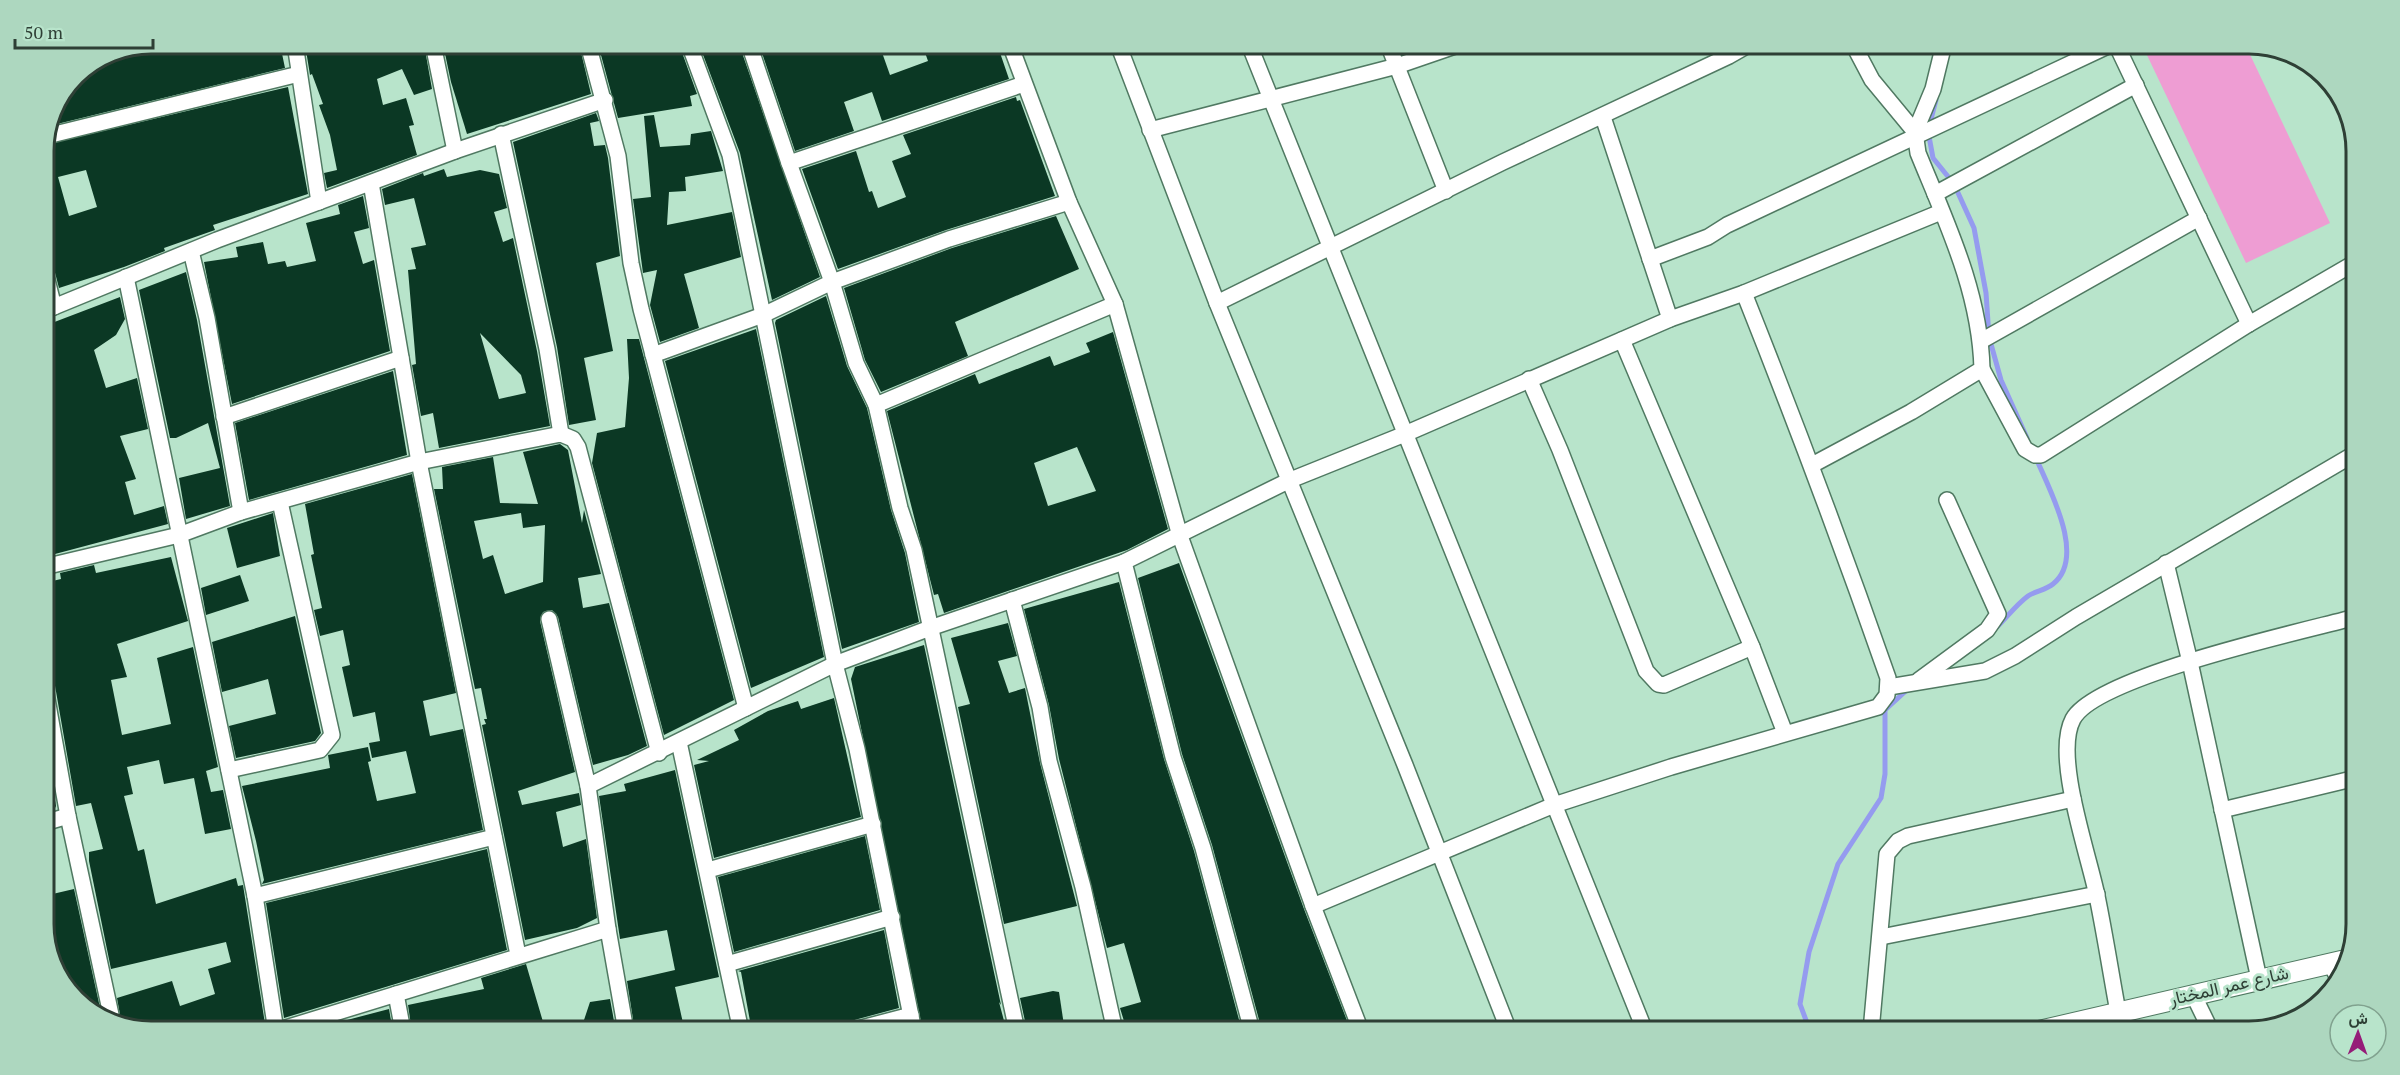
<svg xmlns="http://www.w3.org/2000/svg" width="2400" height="1075" font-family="'PT Serif',Vazirmatn,serif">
<rect width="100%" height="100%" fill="#b8e4cb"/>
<!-- green -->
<polygon fill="#ee9dd3" points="2167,44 2245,44 2330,223 2246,263 2146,53"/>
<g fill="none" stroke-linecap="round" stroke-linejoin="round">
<!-- stream -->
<g stroke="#959bef" stroke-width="5">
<polyline points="1936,100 1928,131 1933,158 1954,184 1974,228 1986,293 1989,337 2001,380 2027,438"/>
<path d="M1998 626C2007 617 2017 604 2028 596 2035 591 2046 590 2053 584 2087 557 2049 489 2036 458"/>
<polyline points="1810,1031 1800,1004 1809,952 1838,864 1881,798 1885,774 1885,710 1909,688"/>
</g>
</g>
<!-- building -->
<g fill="#0b3824" fill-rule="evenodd">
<polygon points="151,44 280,44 285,68 53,125 75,75 94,62 140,55 139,46"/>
<polygon points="305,44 424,44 432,89 414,95 402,69 377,79 383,105 406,98 414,125 409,126 417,155 327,188 324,173 337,170 330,135 319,105 323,104 312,74 310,75"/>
<polygon points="443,44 579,44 591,94 467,134 451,82"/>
<polygon points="598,44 679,44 697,94 690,96 692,106 618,118"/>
<polygon points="699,44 739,44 820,277 772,300 740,153"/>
<polygon points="759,44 879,44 890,75 928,61 922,44 939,44 941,51 965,44 997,44 1009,79 882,121 872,92 844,102 854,131 795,151"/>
<path d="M288 87 308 194 213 225 215 230 164 248 165 251 124 267 59 288 53 265 44 258V145ZM86 170 97 207 69 216 58 177Z"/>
<polygon points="1016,97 1017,101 1020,100 1055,196 946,230 838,269 802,169 856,151 869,192 872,191 878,208 906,197 892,161 911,154 903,135"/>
<polygon points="596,113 599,121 590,123 594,146 605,145 608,158 620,256 596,263 613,351 584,358 596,420 569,425 557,347 513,142"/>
<polygon points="654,115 660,147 690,145 691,134 711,131 723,171 685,177 686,191 669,192 667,225 732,212 741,257 684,274 699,328 660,342 650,305 657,270 643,273 633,199 651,197 644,116"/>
<path d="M444 169 447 177 480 170 499 174 507 208 494 212 503 242 513 238 537 351 550 426 439 448 433 413 421 416 412 365 416 364 408 270 416 269 411 248 426 245 414 198 385 205 382 189 423 173 424 176ZM480 333 521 375 526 393 499 399Z"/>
<polygon points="363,196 369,228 354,232 363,264 374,260 390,351 232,404 204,262 238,257 236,247 263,242 268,264 285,261 287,267 316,261 306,223 340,214 338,205"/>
<polygon points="1056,216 1079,269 955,322 968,356 881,392 865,360 844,288 952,248"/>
<polygon points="186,272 197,320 230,506 186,519 179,478 220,468 208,423 176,438 170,438 139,290"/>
<polygon points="826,296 847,366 867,408 891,510 905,553 919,622 842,649 775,323 776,320"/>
<polygon points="120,297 125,319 116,335 94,350 106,388 137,378 148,429 120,436 136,479 125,482 134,515 164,506 168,524 55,554 51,536 44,538 44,326"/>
<polygon points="756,329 824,657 751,688 665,361"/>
<path d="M1113 332 1168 529 1127 550 944 613 938 594 934 595 887 411 975 374 979 384 1050 356 1054 366 1090 352 1086 343ZM1077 447 1096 491 1048 506 1034 463Z"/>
<polygon points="627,339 639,339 734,700 664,735 592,463 597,433 625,427 629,378"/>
<polygon points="393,371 407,455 249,500 235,423"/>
<path d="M560 444 568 450 582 523 584 510 601 574 578 578 583 608 609 603 647 746 628 755 593 765 558 617 552 610 543 612 540 621 575 772 518 791 522 805 579 793 581 805 556 812 563 847 586 839 597 918 577 928 525 940 482 725 486 724 484 719H487L481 688 475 689 434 489H443L442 467 493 457 500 503 538 504 523 452ZM521 513 523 528 545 525 543 582 505 594 493 555 483 559 474 521Z"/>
<polygon points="412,474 456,693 423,701 430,736 463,729 483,830 262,884 264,880 256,841 242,786 330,768 328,755 368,747 371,761 368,762 377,801 416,793 406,751 372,758 369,743 380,741 375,712 353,717 342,667 350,665 343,630 320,636 314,610 322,608 311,555 314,554 305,504"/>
<polygon points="273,513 280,556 237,568 227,528"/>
<polygon points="171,557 188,621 117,644 127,677 111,680 122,735 171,724 157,658 193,647 218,767 206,771 211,792 223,790 231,829 205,834 194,778 164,784 159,760 127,767 133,794 124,796 138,851 144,849 156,904 236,878 238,886 243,885 266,1030 263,1032 151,1032 122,1026 117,998 172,981 180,1006 215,994 208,969 231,962 226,942 111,969 89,861 89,852 103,849 91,803 76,806 54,680 51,675 44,672 44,583 61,579 60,573 94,565 96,573"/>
<polygon points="1179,563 1304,909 1351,1031 1262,1031 1212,845 1182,754 1138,578"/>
<polygon points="240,575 249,601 206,615 201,588"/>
<polygon points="1119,582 1164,759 1194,851 1242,1031 1127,1031 1120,1008 1141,1002 1124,943 1107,948 1059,759 1049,705 1024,609"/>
<polygon points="295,616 321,733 315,741 236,758 229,726 276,714 268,679 222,692 212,642"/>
<polygon points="1008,623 1017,656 998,661 1009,693 1025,688 1040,763 1077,906 1004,924 958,707 970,704 951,638"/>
<polygon points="924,645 1001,1005 999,1002 1007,1032 923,1032 851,679 855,667"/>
<polygon points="834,698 861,817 714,858 694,765 709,761 697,760 739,740 734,730 768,711 798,701 801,709"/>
<polygon points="44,736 56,806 54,810 44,813"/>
<polygon points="675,770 719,977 675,987 685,1032 635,1032 627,981 675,970 667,930 620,939 599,796 626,791 624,784"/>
<polygon points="865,836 880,910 734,952 718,877"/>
<polygon points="487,849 507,950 284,1018 266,903"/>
<polygon points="74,889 102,1017 65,989 44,932 44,896"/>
<polygon points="884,930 899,1008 847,1022 839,1032 752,1032 741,972 738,971"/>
<polygon points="526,964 546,1032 412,1032 408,1005 484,989 481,978"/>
<polygon points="1053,991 1059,992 1065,1032 1033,1032 1026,1026 1020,998"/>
<polygon points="610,999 616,1032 580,1032 590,1002"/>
<polygon points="389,1009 393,1032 330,1032 328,1025"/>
</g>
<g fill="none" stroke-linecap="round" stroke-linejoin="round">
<!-- minor casing -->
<g stroke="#507962" stroke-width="18">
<g id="minor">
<polyline points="295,44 319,202"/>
<polyline points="433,44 455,151"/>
<polyline points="588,44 618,156 631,263 641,309 746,708"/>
<polyline points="689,44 730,155 835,664 857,749 914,1031"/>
<polyline points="749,44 789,163"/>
<polyline points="1010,44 1069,202 1115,304 1180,536 1313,906 1361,1031"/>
<polyline points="1118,44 1217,303 1405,765 1509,1031"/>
<polyline points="1249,44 1645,1031"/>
<polyline points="1388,44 1446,191"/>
<polyline points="1853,44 1872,80 1915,132"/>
<polyline points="2116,44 2249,324 2356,262"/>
<polyline points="1603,117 1670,319"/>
<polyline points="1150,130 1397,66 1461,44"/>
<polyline points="501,134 547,349 561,434"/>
<polyline points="47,136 299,74"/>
<polyline points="371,183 419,462 518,955"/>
<polyline points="1935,194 2136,85"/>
<polyline points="191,251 207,318 241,512"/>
<polyline points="1650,259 1708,237 1727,225 2112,44"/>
<polyline points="44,268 54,307"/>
<polyline points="126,277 255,896 276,1031"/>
<polyline points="1217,303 1503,162 1729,56 1750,44"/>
<polyline points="44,311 217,240 455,151 605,100"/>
<polyline points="1622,340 1752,647 1785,733"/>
<polyline points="1981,341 2199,218"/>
<polyline points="653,355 763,315 832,282 949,239 1069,202"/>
<polyline points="1982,369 2025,449 2035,455 2041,455 2249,324"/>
<polyline points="1529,379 1560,450 1646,671 1658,684 1664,685 1752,647"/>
<polyline points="876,405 1115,304"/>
<polyline points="224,417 401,358"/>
<path d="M1812 465 1911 412 1982 369C1980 292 1947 224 1918 153L1915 132 1933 89 1944 44"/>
<polyline points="2166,563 2190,662 2259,979"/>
<polyline points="44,567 179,535 241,512 419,462 561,434 573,439 578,447 659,753"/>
<polyline points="1012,600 1040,707 1049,761 1083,887 1115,1031"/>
<polyline points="549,619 588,786 608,929 626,1031"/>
<polyline points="1919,680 1987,630 1998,614 1947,500"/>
<polyline points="44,682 68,816 113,1024"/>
<polyline points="1889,687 1985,671 2015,656 2076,617 2356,453"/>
<polyline points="679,742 741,1031"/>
<polyline points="229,770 320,750 332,735 280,502"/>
<polyline points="588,786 835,664 930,628 1124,562"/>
<polyline points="2222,810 2356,778"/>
<polyline points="44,823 68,816"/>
<polyline points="708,870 873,824"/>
<polyline points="255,896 494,837"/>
<path d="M1313 906 1554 805 1671 767 1878 707 1887 695 1888 678C1843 549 1795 421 1744 293"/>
<polyline points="1881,937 2097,894"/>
<polyline points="2330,963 2338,978"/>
<polyline points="727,964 892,917"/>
<polyline points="396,994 403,1031"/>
<polyline points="2193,994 2211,1031"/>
<path d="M2118 1012C2111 974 2105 935 2097 896 2089 855 2053 756 2073 719 2096 676 2304 631 2356 617"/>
<polyline points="276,1031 608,929"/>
<polyline points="850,1031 911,1015"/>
<polyline points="1017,1031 914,550 900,508 876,405 856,363 832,282 789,163 1024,84"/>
<polyline points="1252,1031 1203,848 1173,757 1124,562 1288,481 1405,434 1670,319 1744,293 1941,212"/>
<polyline points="1871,1031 1887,854 1898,841 1908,836 2073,799"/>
</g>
</g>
<!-- tertiary casing -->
<g stroke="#507962" stroke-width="22">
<polyline id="tertiary" points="2039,1031 2350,959"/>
</g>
<!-- minor -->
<use href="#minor" stroke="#fff" stroke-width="15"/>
<!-- tertiary -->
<use href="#tertiary" stroke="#fff" stroke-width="20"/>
</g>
<g text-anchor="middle" stroke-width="6" stroke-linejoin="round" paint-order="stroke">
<!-- street labels -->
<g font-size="18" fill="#2e3f35" stroke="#b8e4cb">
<text transform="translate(2229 986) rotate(-13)" y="6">شارع عمر المختار</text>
</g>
</g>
<!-- crop -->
<path d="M0 0H2400V1075H0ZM151 54H2249A97 97 0 0 1 2346 151V924A97 97 0 0 1 2249 1021H151A97 97 0 0 1 54 924V151A97 97 0 0 1 151 54Z" fill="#add7bf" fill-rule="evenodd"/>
<path fill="none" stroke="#2e3f35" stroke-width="3" d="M151 54H2249A97 97 0 0 1 2346 151V924A97 97 0 0 1 2249 1021H151A97 97 0 0 1 54 924V151A97 97 0 0 1 151 54Z"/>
<!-- north arrow -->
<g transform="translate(2358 1033) rotate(1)"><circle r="28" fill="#b8e4cb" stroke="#81a28f" stroke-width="1.5"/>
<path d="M0-4.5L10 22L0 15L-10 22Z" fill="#951c78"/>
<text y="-9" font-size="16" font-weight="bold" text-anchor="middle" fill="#2e3f35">ش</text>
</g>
<!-- scale -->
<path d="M15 39v9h138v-9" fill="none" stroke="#2e3f35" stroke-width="3"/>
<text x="24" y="39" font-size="18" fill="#2e3f35" stroke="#b8e4cb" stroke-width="4.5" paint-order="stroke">50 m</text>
</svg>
